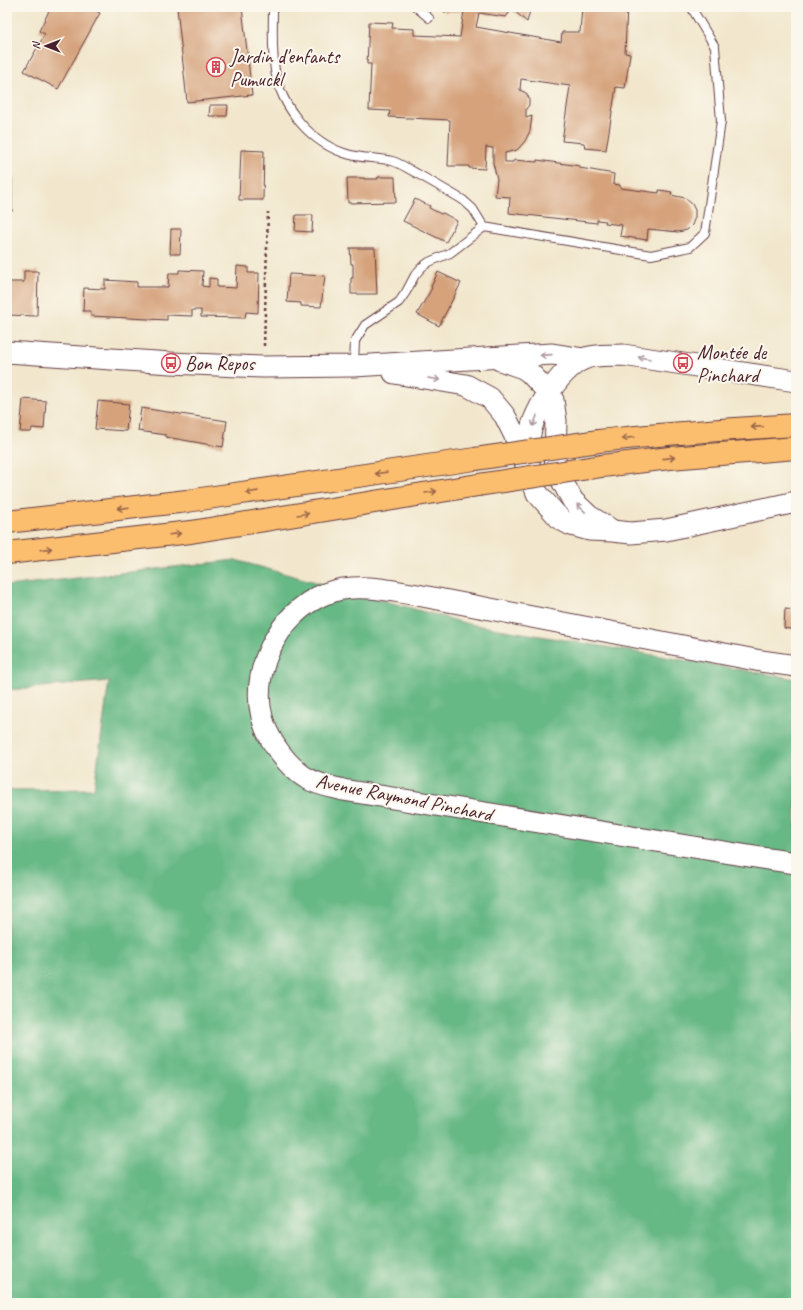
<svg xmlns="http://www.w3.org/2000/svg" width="803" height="1310" font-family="Caveat,sans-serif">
<rect width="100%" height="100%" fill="#fbf7ec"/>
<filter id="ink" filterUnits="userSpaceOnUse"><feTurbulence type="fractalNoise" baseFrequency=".025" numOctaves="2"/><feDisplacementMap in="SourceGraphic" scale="8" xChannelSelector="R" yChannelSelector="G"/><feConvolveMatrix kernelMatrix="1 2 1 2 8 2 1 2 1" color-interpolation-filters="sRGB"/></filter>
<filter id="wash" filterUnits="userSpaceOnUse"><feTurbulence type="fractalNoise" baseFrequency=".012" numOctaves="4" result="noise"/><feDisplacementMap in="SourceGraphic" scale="16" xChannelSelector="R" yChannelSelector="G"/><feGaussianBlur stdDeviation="0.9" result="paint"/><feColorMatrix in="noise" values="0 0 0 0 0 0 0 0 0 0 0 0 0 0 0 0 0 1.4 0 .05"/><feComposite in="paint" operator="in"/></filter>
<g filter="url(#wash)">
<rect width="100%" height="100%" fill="#f2e7cd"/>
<!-- forest -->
<polygon fill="#66b884" stroke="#586c58" points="235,560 469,624 796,679 796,1303 7,1303 7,790 94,789 109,681 7,690 7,586"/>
<g id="blocks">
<!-- building -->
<g fill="#d5a27c">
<polygon points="51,7 95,7 94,10 100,13 58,89 24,71 45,34 39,31"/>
<polygon points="177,7 242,7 252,95 187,102"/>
<polygon points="444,7 531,7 527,22 512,9 506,17 479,13 476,27 561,42 562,32 580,32 582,7 627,7 625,53 630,54 625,88 616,87 606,150 585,148 584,143 562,141 570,86 521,79 520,90 526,93 529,98 529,105 526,109 526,118 532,116 530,131 525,141 519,148 517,150 505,153 505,162 513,162 514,160 537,162 537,160 580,166 580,168 614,174 613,184 620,185 620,188 659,193 659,190 672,192 671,195 685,198 692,204 695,210 695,217 692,225 687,230 678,232 648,229 647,240 620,236 622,225 605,223 606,221 597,220 597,223 509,213 510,197 495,196 497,179 493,163 493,148 486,147 485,169 469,168 469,166 448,166 450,120 389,117 390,111 369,110 371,64 367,64 369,22 393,23 392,28 414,29 414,35 460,37 464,11 444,12"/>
<polygon points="210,105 228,105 227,116 209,116"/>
<polygon points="241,150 264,151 263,200 239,200"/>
<polygon points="378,177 395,177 396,202 348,203 347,178 364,178 364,179 378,179"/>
<rect x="7" y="179" width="5" height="32"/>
<polygon points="415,199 430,206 429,208 441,214 443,213 457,221 446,242 403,221"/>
<polygon points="296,215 313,215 312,232 295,231"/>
<polygon points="171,229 181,229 180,254 170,254"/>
<polygon points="350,248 375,248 377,294 351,294 351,278 353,278 353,264 351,264"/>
<polygon points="237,266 248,267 248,273 259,273 258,313 246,312 245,318 201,317 201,310 192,310 192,316 167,315 167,320 91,316 91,311 83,311 84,288 105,289 105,280 137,282 137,287 168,287 169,273 179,273 179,270 203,271 202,286 209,287 209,278 217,279 217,287 236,288"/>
<polygon points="24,271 38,271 37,316 7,315 9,282 24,282"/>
<polygon points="438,272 461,283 439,326 417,314 432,288 431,287"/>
<polygon points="289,274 325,276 321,307 301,306 301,303 287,302"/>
<polygon points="23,399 46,401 44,429 32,428 31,432 20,432"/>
<polygon points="98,401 129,404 126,431 95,429"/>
<polygon points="141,408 227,421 223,447 166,437 166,435 138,431"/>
<polygon points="785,609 796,610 796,630 784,628"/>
</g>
</g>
</g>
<g filter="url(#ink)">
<use href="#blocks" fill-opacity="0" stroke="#633d43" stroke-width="1"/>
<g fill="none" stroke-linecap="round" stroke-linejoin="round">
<!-- service casing -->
<g stroke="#633d43" stroke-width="10">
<g id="service">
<path d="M273 7C273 25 272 44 274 62 277 101 306 140 344 153 360 159 376 157 392 161 400 163 408 169 416 173 432 182 448 191 463 200L473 209 484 227"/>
<polyline points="416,7 429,18"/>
<polyline points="354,365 355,341 365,325 399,302 406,292 415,275 422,267 429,262 450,253 484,227 651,255 690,247 705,233 721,121 715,47 691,7"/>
</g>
</g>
<!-- tertiary casing -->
<g stroke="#633d43" stroke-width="23">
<g id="tertiary">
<polyline points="7,352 171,363 263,367 354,366 552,354 584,359"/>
<polyline points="500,360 523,368 529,372 549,393 553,400 556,421 555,456 556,468 561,479 573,501 589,516 610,529"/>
<polyline points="394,373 466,385 490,398 505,416 515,436 537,493 560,519 571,525 589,530 612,531 631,533 666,530 796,502"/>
<path d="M529 463C529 456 528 448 529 441 531 414 559 371 583 359 595 354 610 356 623 355L796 381"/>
<path d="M796 666 761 661 412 594C387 590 358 584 334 591 284 604 249 667 262 717 267 737 282 759 298 772 310 783 328 786 343 790L755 857 796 863"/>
</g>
</g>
<!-- motorway casing -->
<g stroke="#633d43" stroke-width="24">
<g id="motorway">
<path d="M599 441C664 433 730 429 796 425"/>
<polyline points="602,466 670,458 796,448"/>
<polyline points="7,522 187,501 475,459"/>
<polyline points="7,553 191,532 478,485"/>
</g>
</g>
<!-- path -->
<polyline stroke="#633d43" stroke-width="2.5" stroke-dasharray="3 3" stroke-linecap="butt" points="264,346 268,212"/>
<!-- service -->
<use href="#service" stroke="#fff" stroke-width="8"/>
<!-- tertiary -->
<use href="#tertiary" stroke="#fff" stroke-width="21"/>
<!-- motorway -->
<use href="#motorway" stroke="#fbbd6e" stroke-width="22"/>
<!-- motorway-bridge casing -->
<g stroke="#633d43" stroke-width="24" stroke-linecap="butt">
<g id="motorway-bridge">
<polyline points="475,459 599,441"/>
<polyline points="478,485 602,466"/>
</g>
</g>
<!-- motorway-bridge -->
<use href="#motorway-bridge" stroke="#fbbd6e" stroke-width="22"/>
</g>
<!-- one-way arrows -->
<defs><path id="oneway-shaft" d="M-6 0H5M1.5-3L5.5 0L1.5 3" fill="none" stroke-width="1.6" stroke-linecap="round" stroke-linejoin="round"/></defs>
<g stroke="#ae9aa0">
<use href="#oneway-shaft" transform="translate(546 355) rotate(176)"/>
<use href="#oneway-shaft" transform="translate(644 358) rotate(-172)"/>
<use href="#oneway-shaft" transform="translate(434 379) rotate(8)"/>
<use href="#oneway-shaft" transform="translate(535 421) rotate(110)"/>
<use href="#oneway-shaft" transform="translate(581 508) rotate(-136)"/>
</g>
<g stroke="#9a6649">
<use href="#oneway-shaft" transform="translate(757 427) rotate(176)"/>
<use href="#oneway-shaft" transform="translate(628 438) rotate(172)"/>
<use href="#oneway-shaft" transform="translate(669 458) rotate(-6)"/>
<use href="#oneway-shaft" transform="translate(381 473) rotate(172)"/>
<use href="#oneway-shaft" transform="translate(252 492) rotate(172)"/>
<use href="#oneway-shaft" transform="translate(431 492) rotate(-9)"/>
<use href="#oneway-shaft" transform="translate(123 508) rotate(173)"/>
<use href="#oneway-shaft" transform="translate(303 514) rotate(-9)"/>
<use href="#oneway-shaft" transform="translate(175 534) rotate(-7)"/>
<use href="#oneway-shaft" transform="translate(46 549) rotate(-7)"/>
</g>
</g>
<!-- icons -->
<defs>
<g id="building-ring" transform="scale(1)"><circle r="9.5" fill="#fbf7ec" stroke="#d1495b" stroke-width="1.5"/><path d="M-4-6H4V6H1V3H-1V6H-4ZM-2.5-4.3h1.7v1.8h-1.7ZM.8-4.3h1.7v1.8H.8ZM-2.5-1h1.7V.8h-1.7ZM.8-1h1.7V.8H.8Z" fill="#d1495b"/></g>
<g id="bus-ring" transform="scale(1)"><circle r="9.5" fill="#fbf7ec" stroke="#d1495b" stroke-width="1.5"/><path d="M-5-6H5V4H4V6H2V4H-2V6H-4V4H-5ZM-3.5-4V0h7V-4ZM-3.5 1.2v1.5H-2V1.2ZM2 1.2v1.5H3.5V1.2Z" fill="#d1495b"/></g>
</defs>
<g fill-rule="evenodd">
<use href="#building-ring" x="216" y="67"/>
<use href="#bus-ring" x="171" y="363"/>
<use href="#bus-ring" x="683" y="363"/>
</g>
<g text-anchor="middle" stroke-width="4" stroke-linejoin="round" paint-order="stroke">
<!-- poi labels -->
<g font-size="20" fill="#4a1f2b" stroke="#fbf7ec" text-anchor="start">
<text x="230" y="63">Jardin d'enfants<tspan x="230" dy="23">Pumuckl</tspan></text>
<text x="697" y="359">Montée de<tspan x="697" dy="23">Pinchard</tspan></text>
<text x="185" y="370">Bon Repos</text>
</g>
<!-- street labels -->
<g font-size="20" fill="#4a1f2b" stroke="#fbf7ec">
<text transform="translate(404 797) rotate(11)" y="7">Avenue Raymond Pinchard</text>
</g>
</g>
<!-- margin -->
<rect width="803" height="1310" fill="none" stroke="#fbf7ec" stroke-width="24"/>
<!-- north arrow -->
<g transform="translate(46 46) rotate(270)" stroke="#fbf7ec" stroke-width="3" paint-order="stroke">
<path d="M0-3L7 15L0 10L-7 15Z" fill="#4a1f2b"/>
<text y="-6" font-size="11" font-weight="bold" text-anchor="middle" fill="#4a1f2b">N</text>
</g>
</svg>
